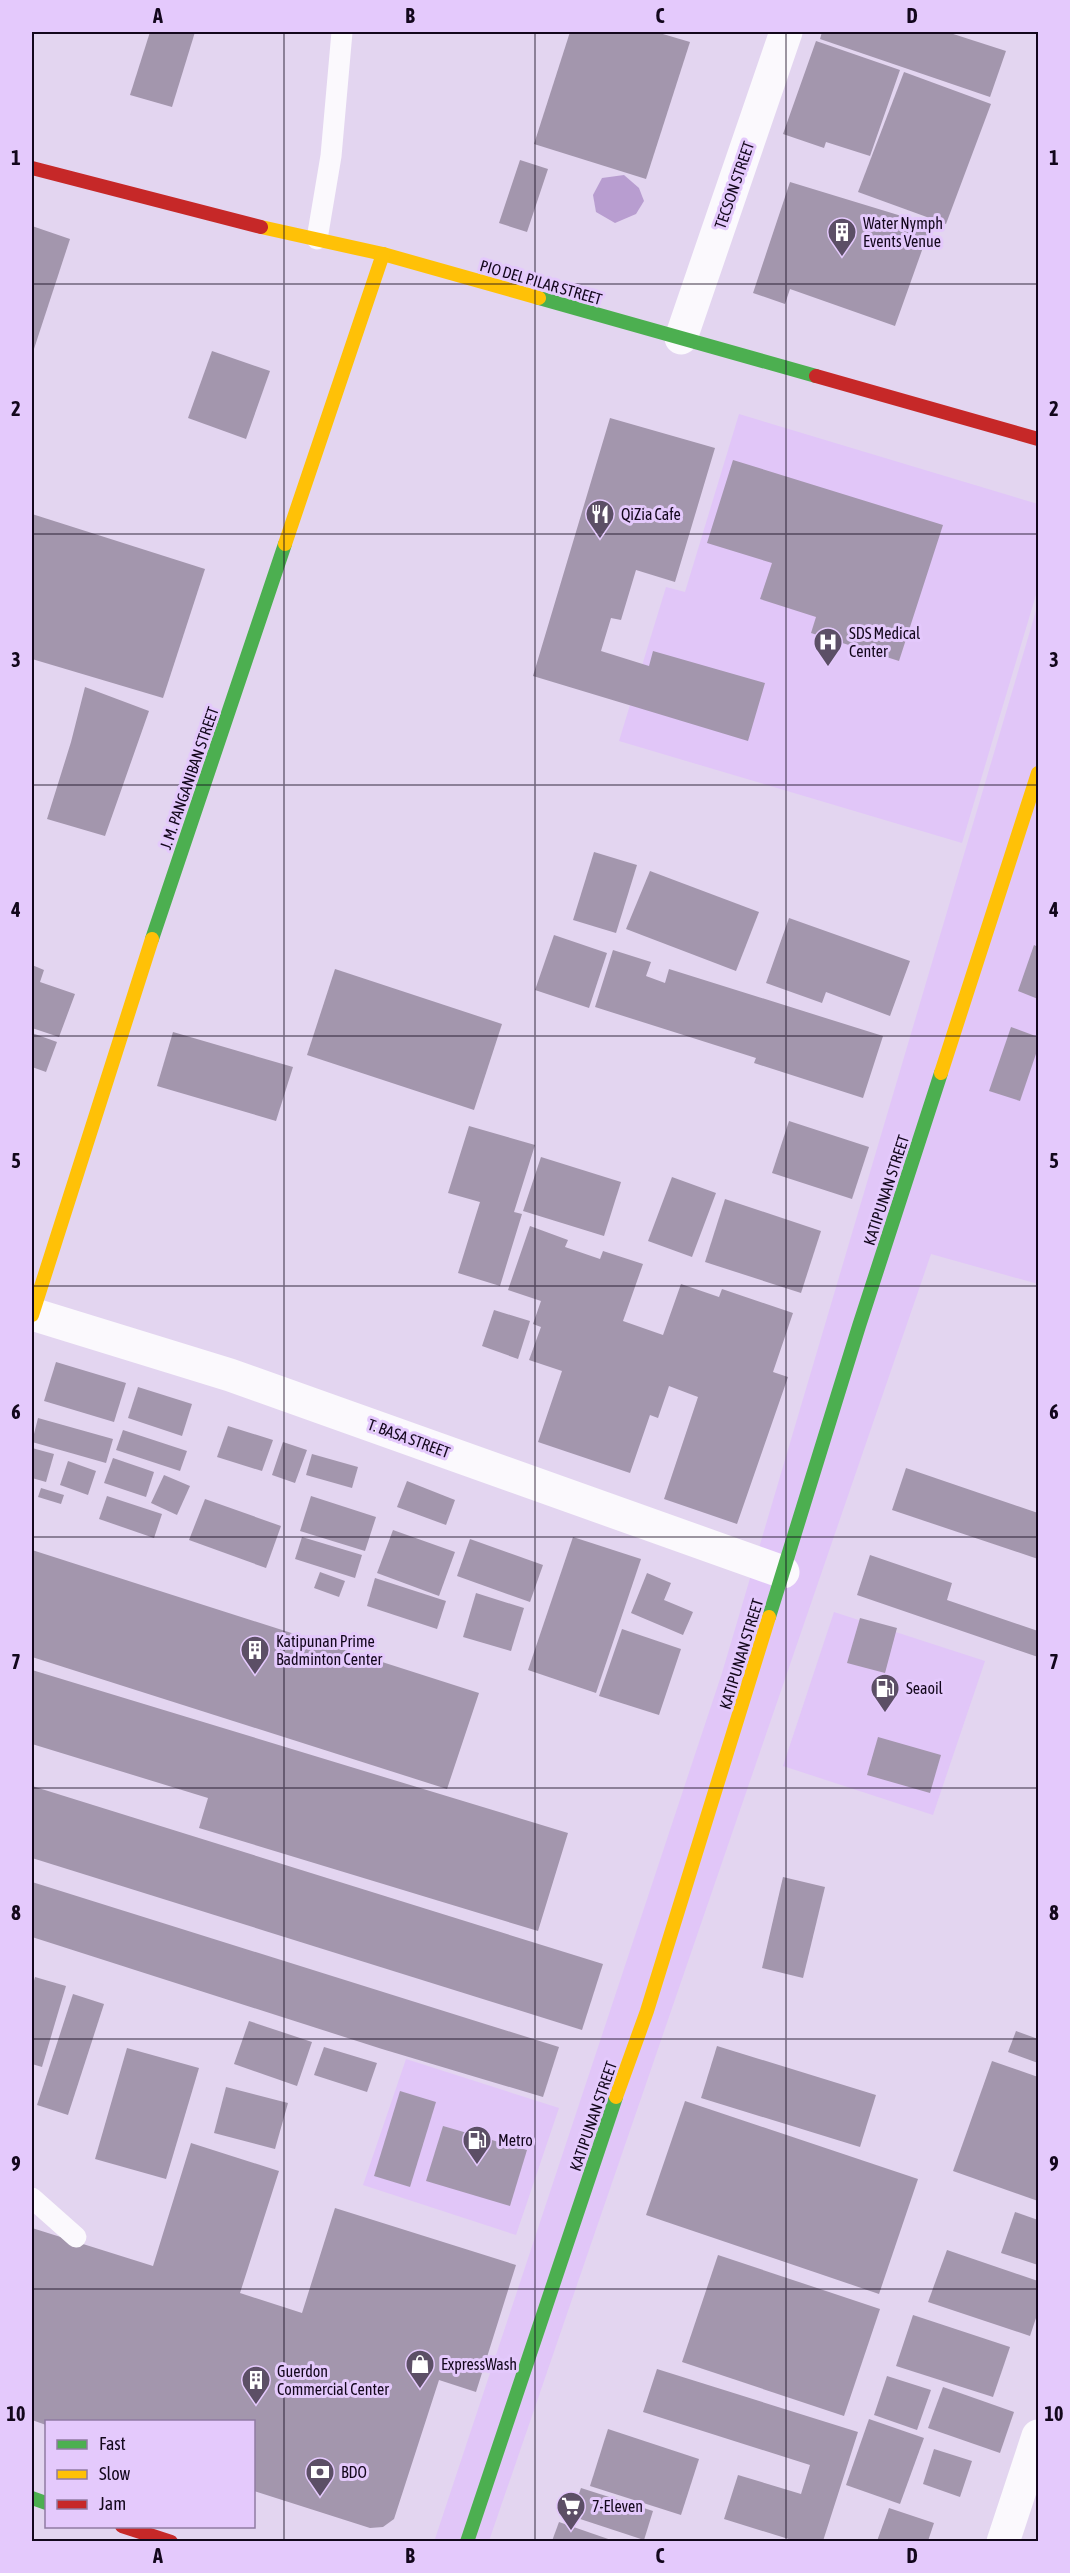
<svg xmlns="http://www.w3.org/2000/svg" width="1070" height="2573" font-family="'Asap Condensed',sans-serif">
<rect width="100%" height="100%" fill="#e3d5f0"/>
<!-- built -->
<g fill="#e1c6f8">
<polygon points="739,414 1038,504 1038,588 962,843 619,741 666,587 685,592"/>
<polygon points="1038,604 1038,1284 931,1254 489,2541 434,2542 722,1673"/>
<polygon points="834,1612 985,1661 933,1815 783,1766"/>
<polygon points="406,2059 559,2108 516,2235 363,2185"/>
</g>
<!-- water -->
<polygon fill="#b89dd0" points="624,175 639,188 644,201 636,214 615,223 596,212 593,195 602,178"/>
<!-- building -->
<g fill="#a396ad">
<polygon points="150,32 195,32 172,107 130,95"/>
<polygon points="570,32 656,32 690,42 646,179 534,144"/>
<polygon points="822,32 947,32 1006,51 990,97 820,39"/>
<polygon points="816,41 900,70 870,156 826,142 824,148 783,134"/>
<polygon points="904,72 991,104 946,224 858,192"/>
<polygon points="520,160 548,169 527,232 499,223"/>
<polygon points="790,182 931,225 895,326 790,289 785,304 753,293"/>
<polygon points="32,226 70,239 32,355"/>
<polygon points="212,351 270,371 246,439 188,418"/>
<polygon points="610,418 715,448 675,582 636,570 621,620 611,618 601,651 649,666 653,651 765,683 748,741 533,676"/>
<polygon points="733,460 943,525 899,661 811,633 816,617 760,599 772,563 707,543"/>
<polygon points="32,514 205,569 163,698 32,659"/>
<polygon points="85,687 149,711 105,836 47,819 71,742"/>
<polygon points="594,852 637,865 616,933 573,920"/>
<polygon points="650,871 759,912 736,971 626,929"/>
<polygon points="789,918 910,961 890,1016 826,992 822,1003 766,983"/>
<polygon points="554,935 607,953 589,1008 535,990"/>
<polygon points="1034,945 1038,947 1038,999 1018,991"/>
<polygon points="613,950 651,962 646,976 665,983 669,969 883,1036 863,1098 754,1063 756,1058 595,1007"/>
<polygon points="32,965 44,970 40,982 75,994 59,1037 32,1028"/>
<polygon points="335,969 502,1024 474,1110 307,1055"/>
<polygon points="1011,1027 1038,1037 1038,1048 1020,1101 989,1091"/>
<polygon points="173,1032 293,1067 276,1121 157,1086"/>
<polygon points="32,1033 57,1042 46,1072 32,1067"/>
<polygon points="789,1121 869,1147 852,1199 772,1173"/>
<polygon points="469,1126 535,1145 514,1212 522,1214 500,1286 458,1273 480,1202 448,1193"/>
<polygon points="541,1157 621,1182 604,1236 523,1211"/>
<polygon points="672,1177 716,1193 692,1257 648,1241"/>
<polygon points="725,1199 821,1231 801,1293 705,1262"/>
<polygon points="530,1226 568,1240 565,1247 600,1259 603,1251 643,1264 623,1321 663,1335 681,1284 719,1297 722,1289 793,1313 773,1372 788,1377 737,1524 664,1499 698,1397 669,1386 658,1418 650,1415 630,1473 538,1442 562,1371 529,1360 541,1327 533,1324 541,1301 508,1290"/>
<polygon points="494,1310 530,1321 518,1359 482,1346"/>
<polygon points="56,1362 126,1383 114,1422 44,1401"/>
<polygon points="138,1387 192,1404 182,1436 128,1418"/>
<polygon points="38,1418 113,1439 106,1463 32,1442"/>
<polygon points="228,1426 273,1440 262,1471 217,1457"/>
<polygon points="123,1430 187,1451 180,1471 116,1450"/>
<polygon points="283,1442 307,1450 295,1483 272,1475"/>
<polygon points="32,1448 54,1454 46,1482 32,1478"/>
<polygon points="312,1454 358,1467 352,1488 306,1475"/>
<polygon points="113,1458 154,1472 146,1497 104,1483"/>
<polygon points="68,1461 96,1471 88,1495 60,1485"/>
<polygon points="906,1468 1038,1513 1038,1559 892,1510"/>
<polygon points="164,1475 190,1486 177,1515 151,1503"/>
<polygon points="407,1481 455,1500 446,1525 397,1507"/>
<polygon points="41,1488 64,1495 61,1504 38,1497"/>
<polygon points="107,1496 162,1514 154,1538 99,1519"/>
<polygon points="311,1496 376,1517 365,1551 300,1531"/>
<polygon points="205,1499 281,1526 266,1568 189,1540"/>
<polygon points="393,1530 455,1552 439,1596 377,1573"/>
<polygon points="302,1537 362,1555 355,1578 295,1559"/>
<polygon points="573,1537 641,1559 596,1693 528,1670"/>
<polygon points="470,1539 543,1565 530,1602 457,1576"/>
<polygon points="32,1550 479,1693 447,1789 32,1657"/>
<polygon points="870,1555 952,1583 947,1600 1038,1631 1038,1657 857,1595"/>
<polygon points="320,1572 345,1581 339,1597 314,1588"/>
<polygon points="647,1573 671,1583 664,1600 693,1612 683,1635 631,1613"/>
<polygon points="375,1578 446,1601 437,1629 367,1606"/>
<polygon points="476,1593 524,1608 511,1651 463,1637"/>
<polygon points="860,1618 897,1628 885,1673 847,1663"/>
<polygon points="622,1629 681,1649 659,1715 599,1696"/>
<polygon points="32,1670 568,1833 538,1931 199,1828 208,1798 32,1744"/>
<polygon points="878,1737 941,1755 930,1793 867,1775"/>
<polygon points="32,1786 603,1964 582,2030 32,1858"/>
<polygon points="783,1877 825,1887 803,1978 762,1968"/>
<polygon points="32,1882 559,2047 543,2097 382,2049 32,1937"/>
<polygon points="35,1977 66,1986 42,2067 32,2064 32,1988"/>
<polygon points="73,1994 104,2004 68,2115 37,2105"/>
<polygon points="249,2021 312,2042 297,2086 234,2064"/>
<polygon points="1016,2031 1038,2039 1038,2063 1008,2052"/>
<polygon points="717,2046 876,2095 860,2147 701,2098"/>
<polygon points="324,2047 377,2063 367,2092 314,2075"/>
<polygon points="127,2048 199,2068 166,2179 95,2159"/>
<polygon points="992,2061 1038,2077 1038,2201 953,2171"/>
<polygon points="226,2087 288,2103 275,2149 214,2133"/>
<polygon points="400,2091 436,2102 410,2187 374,2176"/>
<polygon points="685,2101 918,2179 879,2294 646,2215"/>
<polygon points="443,2126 527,2150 510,2206 426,2181"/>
<polygon points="191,2143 279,2171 240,2293 302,2313 335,2208 516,2265 476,2392 439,2380 394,2519 383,2527 370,2528 254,2491 254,2421 46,2421 46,2425 32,2420 32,2228 153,2266"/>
<polygon points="1015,2212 1038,2220 1038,2265 1001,2253"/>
<polygon points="947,2250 1038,2281 1038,2312 1030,2336 928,2302"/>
<polygon points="718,2255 880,2309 844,2416 682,2362"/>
<polygon points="913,2315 1010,2347 993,2397 896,2366"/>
<polygon points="657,2369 858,2432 823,2541 795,2541 724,2519 738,2475 801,2494 810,2465 643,2412"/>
<polygon points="887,2376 931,2390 917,2430 874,2415"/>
<polygon points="943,2387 1014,2412 1000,2453 928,2428"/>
<polygon points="869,2419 924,2438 900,2504 846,2485"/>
<polygon points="608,2429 699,2459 681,2515 590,2486"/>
<polygon points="934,2449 972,2461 960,2497 923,2484"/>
<polygon points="581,2488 653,2511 644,2540 571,2516"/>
<polygon points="889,2508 934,2523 928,2541 877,2541"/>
<polygon points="559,2522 614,2541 552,2541"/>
</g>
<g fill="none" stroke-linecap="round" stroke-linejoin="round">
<!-- lane -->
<g stroke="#fbf9fd" stroke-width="21">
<polyline points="317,239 331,156 342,32"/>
<polyline points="32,2198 76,2237"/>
</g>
<!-- street -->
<g stroke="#fbf9fd" stroke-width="33">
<polyline points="681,338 786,32"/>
<polyline points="32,1314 230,1375 783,1572"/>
<polyline points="1003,2542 1038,2436"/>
</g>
<!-- fast -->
<g stroke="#4caf50" stroke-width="14">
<polyline points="539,298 816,376"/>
<polyline points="152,939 285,544"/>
<polyline points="769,1617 859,1326 941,1073"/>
<polyline points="32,2498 46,2503"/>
<polyline points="467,2542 616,2097"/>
</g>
<!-- slow -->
<g stroke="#ffc107" stroke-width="14">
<polyline points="261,227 383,254 539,298"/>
<polyline points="285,544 383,254"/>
<polyline points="941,1073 1038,773"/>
<polyline points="32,1315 152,939"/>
<polyline points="616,2097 647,2011 769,1617"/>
</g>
<!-- jam -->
<g stroke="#c62828" stroke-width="14">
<polyline points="32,168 261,227"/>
<polyline points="816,376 1038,439"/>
<polyline points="122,2526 171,2542"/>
</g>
</g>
<!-- grid -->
<path fill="none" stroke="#13071c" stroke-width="1.5" stroke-opacity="0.55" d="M284 32V2542M535 32V2542M786 32V2542M32 284H1038M32 534H1038M32 785H1038M32 1036H1038M32 1286H1038M32 1537H1038M32 1788H1038M32 2039H1038M32 2289H1038"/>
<!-- icons -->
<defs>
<g id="building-pin" transform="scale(1.5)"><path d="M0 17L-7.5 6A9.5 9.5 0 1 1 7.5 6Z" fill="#5c4f66" stroke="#e4c9fc"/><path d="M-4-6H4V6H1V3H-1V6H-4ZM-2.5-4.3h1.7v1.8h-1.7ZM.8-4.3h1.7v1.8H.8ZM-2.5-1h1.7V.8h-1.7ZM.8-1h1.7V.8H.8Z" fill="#fff"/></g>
<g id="restaurant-pin" transform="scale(1.5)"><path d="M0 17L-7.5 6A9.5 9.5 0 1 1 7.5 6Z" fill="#5c4f66" stroke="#e4c9fc"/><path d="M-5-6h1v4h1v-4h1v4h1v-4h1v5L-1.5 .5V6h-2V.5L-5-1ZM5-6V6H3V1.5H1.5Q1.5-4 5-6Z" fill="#fff"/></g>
<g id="hospital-pin" transform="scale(1.5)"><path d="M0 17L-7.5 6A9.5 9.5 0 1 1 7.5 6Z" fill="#5c4f66" stroke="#e4c9fc"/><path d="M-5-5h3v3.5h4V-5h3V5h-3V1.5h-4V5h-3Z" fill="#fff"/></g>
<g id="fuel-pin" transform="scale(1.5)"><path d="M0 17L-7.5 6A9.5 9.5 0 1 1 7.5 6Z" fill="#5c4f66" stroke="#e4c9fc"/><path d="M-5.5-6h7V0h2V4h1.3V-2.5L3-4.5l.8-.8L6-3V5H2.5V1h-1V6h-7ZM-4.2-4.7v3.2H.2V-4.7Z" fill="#fff"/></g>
<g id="shop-pin" transform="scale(1.5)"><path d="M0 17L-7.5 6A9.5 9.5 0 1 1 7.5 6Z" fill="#5c4f66" stroke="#e4c9fc"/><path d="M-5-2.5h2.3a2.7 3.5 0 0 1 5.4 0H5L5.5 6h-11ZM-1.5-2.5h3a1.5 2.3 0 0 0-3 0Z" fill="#fff"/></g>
<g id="bank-pin" transform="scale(1.5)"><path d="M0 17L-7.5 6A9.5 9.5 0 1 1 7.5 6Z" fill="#5c4f66" stroke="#e4c9fc"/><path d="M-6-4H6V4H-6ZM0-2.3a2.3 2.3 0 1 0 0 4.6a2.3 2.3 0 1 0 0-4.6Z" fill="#fff"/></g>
<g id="supermarket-pin" transform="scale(1.5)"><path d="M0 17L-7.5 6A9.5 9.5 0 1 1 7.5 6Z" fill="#5c4f66" stroke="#e4c9fc"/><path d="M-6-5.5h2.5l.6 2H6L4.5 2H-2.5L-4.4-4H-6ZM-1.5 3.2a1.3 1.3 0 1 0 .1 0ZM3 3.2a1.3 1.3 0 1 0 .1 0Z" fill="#fff"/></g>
</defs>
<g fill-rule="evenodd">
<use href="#building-pin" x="842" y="232"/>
<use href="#restaurant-pin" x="600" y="514"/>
<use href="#hospital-pin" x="828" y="642"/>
<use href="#building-pin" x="255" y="1650"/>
<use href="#fuel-pin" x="885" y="1688"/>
<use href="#fuel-pin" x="477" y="2140"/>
<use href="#shop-pin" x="420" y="2364"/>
<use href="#building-pin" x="256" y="2380"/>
<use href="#bank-pin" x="320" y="2472"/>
<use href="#supermarket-pin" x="571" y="2506"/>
</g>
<g text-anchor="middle" stroke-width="6" stroke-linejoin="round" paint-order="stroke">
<!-- street labels -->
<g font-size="16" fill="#13071c" stroke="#e4c9fc">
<text transform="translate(734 185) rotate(-71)" y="6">TECSON STREET</text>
<text transform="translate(541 282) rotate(16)" y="6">PIO DEL PILAR STREET</text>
<text transform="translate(189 778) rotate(-71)" y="6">J. M. PANGANIBAN STREET</text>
<text transform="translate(886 1190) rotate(-72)" y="6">KATIPUNAN STREET</text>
<text transform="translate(409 1438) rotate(20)" y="6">T. BASA STREET</text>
<text transform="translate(741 1654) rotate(-73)" y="6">KATIPUNAN STREET</text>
<text transform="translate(593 2116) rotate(-71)" y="6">KATIPUNAN STREET</text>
</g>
<!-- poi labels -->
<g font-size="16" fill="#13071c" stroke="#e4c9fc" text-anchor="start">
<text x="863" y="229">Water Nymph<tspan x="863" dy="18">Events Venue</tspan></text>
<text x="621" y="520">QiZia Cafe</text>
<text x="849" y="639">SDS Medical<tspan x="849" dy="18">Center</tspan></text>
<text x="276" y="1647">Katipunan Prime<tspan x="276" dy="18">Badminton Center</tspan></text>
<text x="906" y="1694">Seaoil</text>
<text x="498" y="2146">Metro</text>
<text x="441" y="2370">ExpressWash</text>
<text x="277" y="2377">Guerdon<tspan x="277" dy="18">Commercial Center</tspan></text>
<text x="341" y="2478">BDO</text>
<text x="592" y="2512">7-Eleven</text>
</g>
</g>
<!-- border -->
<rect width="1070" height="2573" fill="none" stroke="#e4c9fc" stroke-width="66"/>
<!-- legend -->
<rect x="45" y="2420" width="210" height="108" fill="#e4c9fc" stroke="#907ba2" stroke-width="1.5"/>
<rect x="57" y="2440" width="30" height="9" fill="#4caf50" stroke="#907ba2" stroke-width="1.5"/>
<text x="99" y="2450" font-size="18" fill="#13071c">Fast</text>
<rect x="57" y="2470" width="30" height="9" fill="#ffc107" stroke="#907ba2" stroke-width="1.5"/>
<text x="99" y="2480" font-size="18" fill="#13071c">Slow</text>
<rect x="57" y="2500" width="30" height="9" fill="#c62828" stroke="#907ba2" stroke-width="1.5"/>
<text x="99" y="2510" font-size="18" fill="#13071c">Jam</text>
<rect x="33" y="33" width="1004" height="2507" fill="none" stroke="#13071c" stroke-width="2"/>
<g font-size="20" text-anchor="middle" font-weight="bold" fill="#13071c">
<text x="158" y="23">A</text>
<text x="410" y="23">B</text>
<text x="660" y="23">C</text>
<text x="912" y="23">D</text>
<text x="16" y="165">1</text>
<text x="1054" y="165">1</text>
<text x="16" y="416">2</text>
<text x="1054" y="416">2</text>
<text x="16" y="667">3</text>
<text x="1054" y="667">3</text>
<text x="16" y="917">4</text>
<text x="1054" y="917">4</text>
<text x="16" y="1168">5</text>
<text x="1054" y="1168">5</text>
<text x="16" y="1419">6</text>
<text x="1054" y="1419">6</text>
<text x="16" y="1669">7</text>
<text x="1054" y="1669">7</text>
<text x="16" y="1920">8</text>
<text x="1054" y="1920">8</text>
<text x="16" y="2171">9</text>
<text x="1054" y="2171">9</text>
<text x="16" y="2421">10</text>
<text x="1054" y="2421">10</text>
<text x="158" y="2563">A</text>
<text x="410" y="2563">B</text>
<text x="660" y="2563">C</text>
<text x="912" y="2563">D</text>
</g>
</svg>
